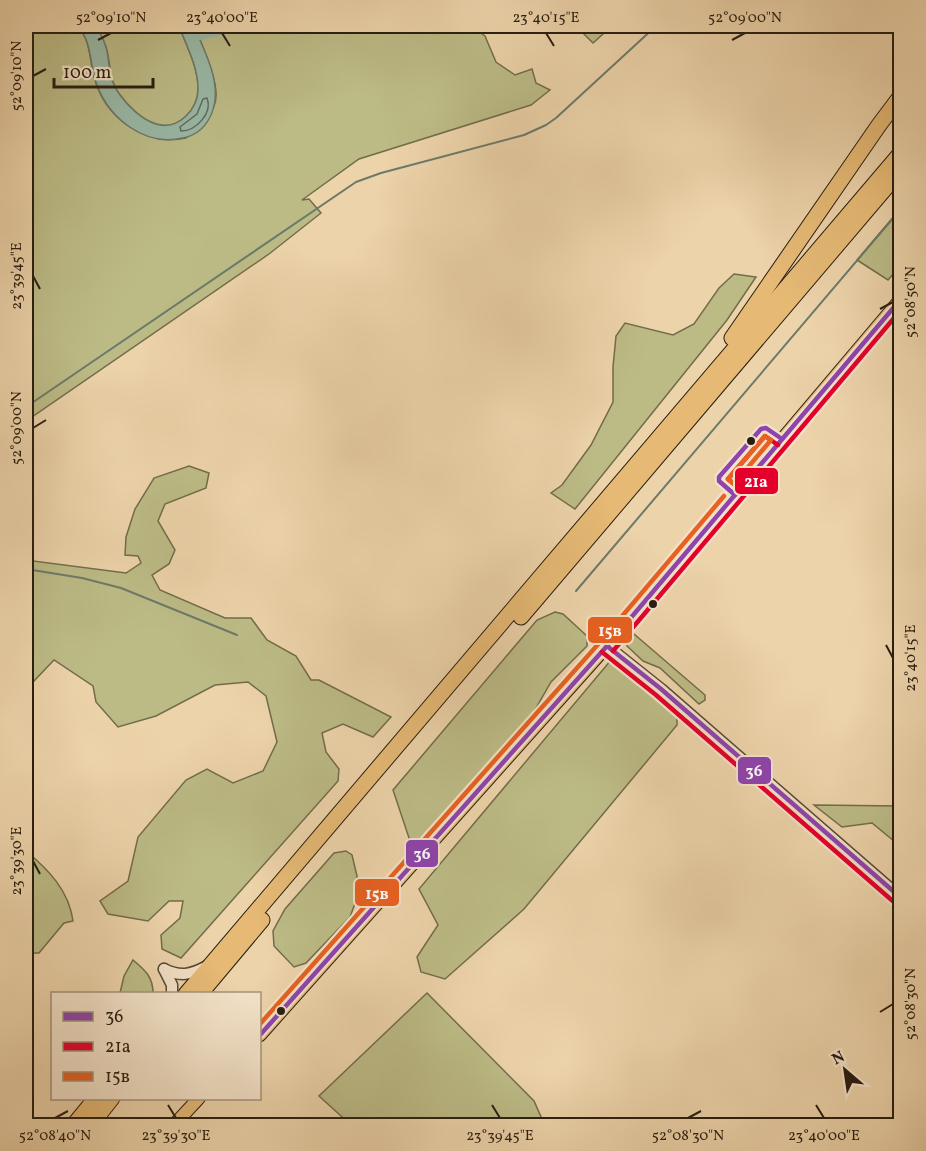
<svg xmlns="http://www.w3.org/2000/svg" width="926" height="1151" font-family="Vollkorn,serif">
<rect width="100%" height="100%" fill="#edd3aa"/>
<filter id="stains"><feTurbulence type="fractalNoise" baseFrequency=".00333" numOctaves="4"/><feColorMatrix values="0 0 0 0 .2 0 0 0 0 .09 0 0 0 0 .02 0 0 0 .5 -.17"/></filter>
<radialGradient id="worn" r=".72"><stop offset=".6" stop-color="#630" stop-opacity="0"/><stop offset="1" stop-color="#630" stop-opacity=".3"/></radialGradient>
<!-- green -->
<g fill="#bcbb86" stroke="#726c4b" stroke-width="1.5">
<path d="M26 26H77C91 40 89 58 94 77 105 118 145 147 186 138 195 128 207 117 214 106 223 88 201 43 194 26H248L251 30 270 26H471L485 36 496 62 515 75 532 69 536 83 550 90 531 105 359 159 302 200 309 199 321 213 269 254 26 421Z"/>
<path d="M96 26H179C186 45 198 67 198 88 199 109 178 131 156 124 142 120 128 106 120 95 109 81 111 67 107 51 105 43 100 34 96 26Z"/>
<polygon points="576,26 612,26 593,43"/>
<polygon points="900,209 900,266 888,280 857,260"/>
<polygon points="734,274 756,277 727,320 575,509 551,493 562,485 591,445 613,402 613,367 616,336 625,323 673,335 694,324 719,288"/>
<polygon points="189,466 209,473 206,488 165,504 158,521 175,550 169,564 152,575 160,590 225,618 251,618 267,640 296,656 311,680 319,680 391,717 373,737 343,724 322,733 326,752 339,769 338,781 181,958 162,949 161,935 180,918 183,901 169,901 148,921 108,914 100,901 128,881 138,837 186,780 207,769 233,783 263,771 277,742 266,696 248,682 215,685 156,716 118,727 96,702 93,686 54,660 34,681 26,675 26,560 126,573 141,563 138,556 125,555 126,537 135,509 154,478"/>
<polygon points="555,612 563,614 587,636 587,646 551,682 532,715 417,843 410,841 393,790 537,620"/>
<polygon points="634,634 705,695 705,700 699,704 660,668 643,661 627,646 628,640"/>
<polygon points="611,660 677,716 677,725 524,909 445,979 421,972 417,957 438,925 419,889"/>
<polygon points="814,805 900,806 900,846 872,823 842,827"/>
<path d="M26 851C49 870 69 891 73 921L64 923 39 953H30L26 945Z"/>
<polygon points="346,851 352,855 357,876 357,898 350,917 306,963 294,967 274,946 273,931 285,909 334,853"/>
<path d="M133 960C145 970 153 977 153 993H120L124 976Z"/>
<polygon points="427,993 534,1101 542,1119 549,1125 351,1125 319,1096"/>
</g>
<!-- water -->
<path fill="#99b8a6" stroke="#6c7a6a" stroke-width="1.5" d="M77 26H96C101 34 105 42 107 51 110 67 109 81 120 95 128 106 142 120 156 124 178 131 199 109 198 88 198 67 186 44 179 26H194C205 53 225 87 210 117 204 129 195 136 182 138 145 147 109 118 97 85 89 65 93 41 77 26Z"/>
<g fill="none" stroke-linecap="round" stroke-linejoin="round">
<!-- shore -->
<path stroke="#606a5b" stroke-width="1.5" d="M207 98C213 113 196 131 181 131L180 127 197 114 203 99Z"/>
<!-- stream -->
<g stroke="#6c7a6a" stroke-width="2">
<polyline points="26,407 356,182 381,173 524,135 546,125 556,118 656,26"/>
<polyline points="26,569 82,578 121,588 237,635"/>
<polyline points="576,591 900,210"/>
</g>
<!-- canal -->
<polyline stroke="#99b8a6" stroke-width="7" points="192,38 248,26"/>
<!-- minor casing -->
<g stroke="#594a36" stroke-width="13">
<g id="minor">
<polyline points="607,646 661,689 900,897"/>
<path d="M164 969C180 977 191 975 207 966"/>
<polyline points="164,969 172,985 172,994"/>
</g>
</g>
<!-- major casing -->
<g stroke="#281d10" stroke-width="14">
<g id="major">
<polyline points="260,1035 607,646 900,300"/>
<polyline points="173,1126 199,1098"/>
</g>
</g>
<!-- highway casing -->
<g stroke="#281d10" stroke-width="17">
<g id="highway">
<polyline points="732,338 879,125 900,97"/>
<polyline points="521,617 900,171"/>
<polyline points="186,994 900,154"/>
<polyline points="200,994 262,920"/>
<polyline points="73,1126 96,1098"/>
<polyline points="90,1126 112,1098"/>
</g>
</g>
<!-- minor -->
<use href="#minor" stroke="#f3e2c8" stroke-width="10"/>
<!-- major -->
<use href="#major" stroke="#e6ba75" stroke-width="12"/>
<!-- highway -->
<use href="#highway" stroke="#e6ba75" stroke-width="15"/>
<!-- bus-1 casing -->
<g stroke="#f3e2c8" stroke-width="9">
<g id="bus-1">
<polyline points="735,495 719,481 719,477 761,429 766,428 782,439"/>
<polyline points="607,646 661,689 900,897"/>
<polyline points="260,1035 607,646 900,300"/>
</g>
</g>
<!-- bus-2 casing -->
<g stroke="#f3e2c8" stroke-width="9">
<g id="bus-2">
<polyline points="740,489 728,479 765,436 778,445"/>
<polyline points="613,651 900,311"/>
<polyline points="602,652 656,695 895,903"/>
</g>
</g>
<!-- bus-3 casing -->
<g stroke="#f3e2c8" stroke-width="9">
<g id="bus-3">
<polygon points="765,436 771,440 734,484 728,479"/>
<polyline points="260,1024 601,641 724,496"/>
</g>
</g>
<!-- bus-1 -->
<use href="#bus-1" stroke="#8e44ad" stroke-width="4.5"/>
<!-- bus-2 -->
<use href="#bus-2" stroke="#e4002b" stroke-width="4.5"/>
<!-- bus-3 -->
<use href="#bus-3" stroke="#e86121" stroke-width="4.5"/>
</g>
<!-- ticks -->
<path fill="none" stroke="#281d10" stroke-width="2" d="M222 33 230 46M546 33 554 46M98 40 111 33M732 40 745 33M33 76 46 69M33 276 40 289M880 309 893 302M33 428 46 420M886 645 893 658M33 861 40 874M880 1012 893 1004M168 1105 176 1118M492 1105 500 1118M816 1105 824 1118M55 1118 68 1111M688 1118 701 1111"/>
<!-- markers -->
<g fill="#281d10" stroke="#f3e2c8" stroke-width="2">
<circle cx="751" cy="441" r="5"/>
<circle cx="653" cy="604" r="5"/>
<circle cx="281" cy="1011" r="5"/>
</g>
<g stroke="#f3e2c8" stroke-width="2">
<rect x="734" y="467" width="45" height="28" rx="6" fill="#e4002b"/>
<rect x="587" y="616" width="46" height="28" rx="6" fill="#e86121"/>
<rect x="737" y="756" width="35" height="29" rx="6" fill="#8e44ad"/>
<rect x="405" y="839" width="34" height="29" rx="6" fill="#8e44ad"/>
<rect x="354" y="878" width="46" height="29" rx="6" fill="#e86121"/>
</g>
<g font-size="16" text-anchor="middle" font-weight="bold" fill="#fff">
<text x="756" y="487">21а</text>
<text x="610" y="636">15в</text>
<text x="754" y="776">36</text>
<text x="422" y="859">36</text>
<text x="377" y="899">15в</text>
</g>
<!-- margin -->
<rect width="926" height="1151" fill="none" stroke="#edd3aa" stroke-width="66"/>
<!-- legend -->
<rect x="51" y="992" width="210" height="108" fill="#f3e2c8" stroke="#a2937e" stroke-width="1.5"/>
<rect x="63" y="1012" width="30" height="9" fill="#8e44ad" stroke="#a2937e" stroke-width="1.5"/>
<text x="105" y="1022" font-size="18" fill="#281d10">36</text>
<rect x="63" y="1042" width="30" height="9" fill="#e4002b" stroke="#a2937e" stroke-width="1.5"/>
<text x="105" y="1052" font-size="18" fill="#281d10">21а</text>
<rect x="63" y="1072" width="30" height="9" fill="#e86121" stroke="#a2937e" stroke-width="1.5"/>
<text x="105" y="1082" font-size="18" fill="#281d10">15в</text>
<!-- north arrow -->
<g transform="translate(845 1070) rotate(331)" stroke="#f3e2c8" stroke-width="4.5" paint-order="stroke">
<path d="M0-4.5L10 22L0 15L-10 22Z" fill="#281d10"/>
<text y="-9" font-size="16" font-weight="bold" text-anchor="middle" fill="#281d10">N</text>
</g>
<!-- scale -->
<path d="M54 78v9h99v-9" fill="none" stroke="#281d10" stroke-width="3"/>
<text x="63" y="78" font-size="18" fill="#281d10" stroke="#f3e2c8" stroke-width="4.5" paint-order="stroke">100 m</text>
<rect x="33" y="33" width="860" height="1085" fill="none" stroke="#281d10" stroke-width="2"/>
<g font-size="15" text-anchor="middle" fill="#281d10">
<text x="111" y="22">52°09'10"N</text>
<text x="222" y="22">23°40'00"E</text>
<text x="546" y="22">23°40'15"E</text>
<text x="745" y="22">52°09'00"N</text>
<text transform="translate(16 76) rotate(-90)" y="5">52°09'10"N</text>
<text transform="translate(16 276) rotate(-90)" y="5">23°39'45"E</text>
<text transform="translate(910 302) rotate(-90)" y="5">52°08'50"N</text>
<text transform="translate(16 428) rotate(-90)" y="5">52°09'00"N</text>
<text transform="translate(910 658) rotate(-90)" y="5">23°40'15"E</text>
<text transform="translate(16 861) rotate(-90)" y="5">23°39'30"E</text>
<text transform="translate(910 1004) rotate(-90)" y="5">52°08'30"N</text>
<text x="55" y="1140">52°08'40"N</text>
<text x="176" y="1140">23°39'30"E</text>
<text x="500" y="1140">23°39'45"E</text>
<text x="688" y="1140">52°08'30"N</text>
<text x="824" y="1140">23°40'00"E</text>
</g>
<rect width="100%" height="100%" filter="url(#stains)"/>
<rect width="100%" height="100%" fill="url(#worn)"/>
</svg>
